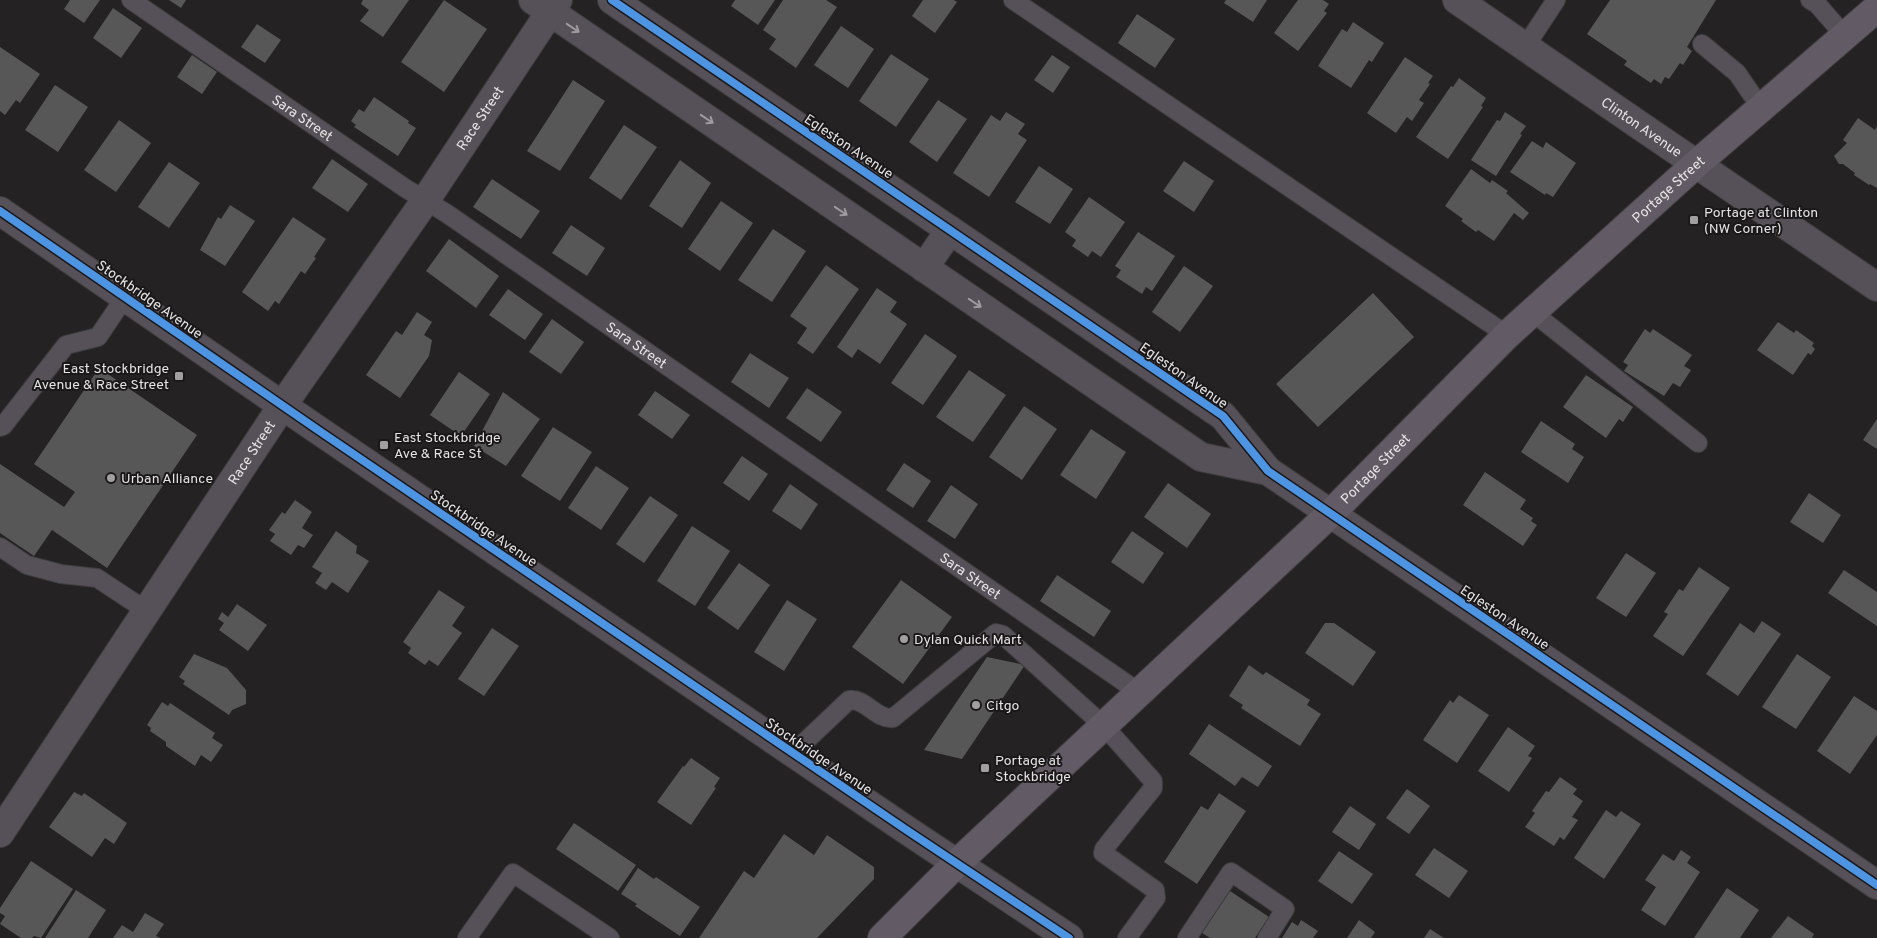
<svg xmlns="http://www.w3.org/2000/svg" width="1877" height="938" font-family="Overpass,sans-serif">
<rect width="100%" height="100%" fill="#242223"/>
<!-- building -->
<g fill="#585757">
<polygon points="70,0 100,0 84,23 64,9"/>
<polygon points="169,0 186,0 181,8"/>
<polygon points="363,0 409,0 383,37 360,21 369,10 361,4"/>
<polygon points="444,0 487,29 444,92 401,62"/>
<polygon points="735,0 775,0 758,25 731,6"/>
<polygon points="783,0 826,0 837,7 796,68 769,49 776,39 763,30"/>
<polygon points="923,0 954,0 957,2 935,33 912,16"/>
<polygon points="1226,0 1267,0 1253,22 1224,3"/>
<polygon points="1298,0 1323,0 1329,4 1324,11 1327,13 1298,51 1274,33"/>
<polygon points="1610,0 1716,0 1687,47 1692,51 1683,65 1680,63 1669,79 1665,77 1661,84 1654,79 1651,83 1624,65 1627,61 1587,34"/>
<polygon points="113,8 142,28 121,58 93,38"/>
<polygon points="1137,14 1175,39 1155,68 1118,43"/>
<polygon points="1353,22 1384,43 1372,62 1369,60 1351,88 1318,66 1342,29 1347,32"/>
<polygon points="257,24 281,40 265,63 241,47"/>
<polygon points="841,26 874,49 848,88 814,65"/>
<polygon points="0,47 40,74 20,103 16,100 5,115 0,111"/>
<polygon points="891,54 929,79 896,127 859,101"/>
<polygon points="192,55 217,72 202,94 177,77"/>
<polygon points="1052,55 1070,67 1053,93 1034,80"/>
<polygon points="1405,57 1433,76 1428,83 1430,84 1419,100 1424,103 1412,121 1407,117 1396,133 1367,113"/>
<polygon points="1459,78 1486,98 1481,106 1483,107 1448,159 1416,137 1451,86 1453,87"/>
<polygon points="573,80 605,101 560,171 527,151"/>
<polygon points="55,85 88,107 58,152 25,130"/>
<polygon points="374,97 409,121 408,123 416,128 398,156 354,127 356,125 351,121 359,109 364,112"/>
<polygon points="938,100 967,119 937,162 909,142"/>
<polygon points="1006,112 1025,124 1018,134 1027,140 989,197 953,173 991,115 1000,121"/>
<polygon points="1505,112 1526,126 1520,134 1522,135 1496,176 1471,160 1497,120 1500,121"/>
<polygon points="1858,118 1875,130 1877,126 1877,188 1870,184 1869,185 1854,175 1855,173 1843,164 1839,164 1834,156 1847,143 1843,140"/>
<polygon points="119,120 151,143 116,192 84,170"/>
<polygon points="624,125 657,147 621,200 589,178"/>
<polygon points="1532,141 1543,148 1546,142 1576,163 1553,197 1546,193 1545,195 1510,172"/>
<polygon points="332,159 368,184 348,212 312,188"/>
<polygon points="680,160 711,183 682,228 649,206"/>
<polygon points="1184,161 1214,181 1194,212 1163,191"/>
<polygon points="169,162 200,183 169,228 138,207"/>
<polygon points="1039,166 1073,189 1050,224 1015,202"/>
<polygon points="1471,169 1490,183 1492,180 1508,191 1506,193 1529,213 1523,220 1514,213 1494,241 1478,230 1476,232 1461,221 1463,219 1445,206"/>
<polygon points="492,179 540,211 521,239 473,207"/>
<polygon points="1089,197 1125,222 1101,257 1092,251 1088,257 1072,246 1076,240 1065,232"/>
<polygon points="721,201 753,223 720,271 688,249"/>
<polygon points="230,205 255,221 225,266 200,250 218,217 221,219"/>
<polygon points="293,217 326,239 314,257 316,258 305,274 301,271 279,304 275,301 268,311 242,292"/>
<polygon points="571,225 605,248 587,276 552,253"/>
<polygon points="773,229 806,251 772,302 738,280"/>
<polygon points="1138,232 1175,256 1152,291 1146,287 1142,294 1116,277 1121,270 1115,266"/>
<polygon points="449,239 499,276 476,308 426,271"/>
<polygon points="826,265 859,289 813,354 797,343 807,328 790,316"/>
<polygon points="1184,266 1213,286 1180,332 1152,312"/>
<polygon points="877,288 897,302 890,312 907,324 880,364 858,349 852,358 837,347"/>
<polygon points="508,289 543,314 525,340 489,315"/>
<polygon points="1373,293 1414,337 1318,427 1276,384"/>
<polygon points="417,312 432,322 424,335 432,340 429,356 400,398 366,375 396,331 402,335"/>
<polygon points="552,319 584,342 561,374 529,352"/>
<polygon points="1778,322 1794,333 1796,330 1814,343 1812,346 1815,349 1811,355 1808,353 1793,375 1757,350"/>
<polygon points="1645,329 1650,333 1653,329 1692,355 1684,366 1691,370 1680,387 1673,383 1664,396 1624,371 1628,365 1623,362"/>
<polygon points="925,334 957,356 923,405 891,383"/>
<polygon points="750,353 789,378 769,408 731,382"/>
<polygon points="99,368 197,435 107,568 52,530 34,556 0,533 0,464 64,507 75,492 34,464"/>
<polygon points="969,370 1006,395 973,442 936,417"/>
<polygon points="459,372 490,394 461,436 430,415"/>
<polygon points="1586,375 1633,407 1623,422 1619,419 1606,438 1563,407"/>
<polygon points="807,388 842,412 821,442 786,418"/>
<polygon points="655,391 690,415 672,439 638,415"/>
<polygon points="503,392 540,419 506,466 474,446"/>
<polygon points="1024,406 1057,429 1022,480 989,457"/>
<polygon points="1877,419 1877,449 1863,440"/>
<polygon points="1541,421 1575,444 1572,449 1584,457 1568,483 1521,452"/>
<polygon points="553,427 592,452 560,501 521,476"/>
<polygon points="1091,429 1126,452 1096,499 1060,475"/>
<polygon points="742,456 768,474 749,501 723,483"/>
<polygon points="904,463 931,481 913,508 886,490"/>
<polygon points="596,466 629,488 601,530 568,508"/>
<polygon points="1485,472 1526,500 1520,509 1533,518 1531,521 1537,525 1523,546 1463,505"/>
<polygon points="1168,483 1211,514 1187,548 1144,517"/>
<polygon points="790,484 818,504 801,530 772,511"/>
<polygon points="951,485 978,504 955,539 927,521"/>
<polygon points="1809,493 1841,515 1823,543 1790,522"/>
<polygon points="650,496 678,515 644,563 616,544"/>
<polygon points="295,500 312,512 302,528 313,535 304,548 298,545 291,555 270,541 275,534 269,530 282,512 285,514"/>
<polygon points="692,526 730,551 695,606 657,581"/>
<polygon points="336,531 357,546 356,553 369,561 348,593 332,582 326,590 315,583 322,573 312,567"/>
<polygon points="1132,531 1164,553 1143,584 1111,562"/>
<polygon points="1626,553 1656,573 1626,617 1596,598"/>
<polygon points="739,563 770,585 738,630 707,608"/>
<polygon points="1699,567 1730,588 1683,656 1653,636 1668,614 1664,612 1679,589 1683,591"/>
<polygon points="1844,570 1877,592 1877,626 1828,593"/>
<polygon points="1057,575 1111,611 1094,637 1040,601"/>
<polygon points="901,580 952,617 903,684 852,647"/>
<polygon points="439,590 465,607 452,626 462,633 438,666 429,660 425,665 408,653 411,648 403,642"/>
<polygon points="787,600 817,619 784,671 754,652"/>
<polygon points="237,604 267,625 248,651 219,630 224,623 218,619 222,612 228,617"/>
<polygon points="1762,621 1781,634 1738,696 1706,674 1740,623 1754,633"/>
<polygon points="1325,623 1334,623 1376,652 1353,686 1305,653"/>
<polygon points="492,628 519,646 484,696 458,679"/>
<polygon points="194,654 227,668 246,690 246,704 232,710 229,715 183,684 185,681 179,677"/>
<polygon points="1797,654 1831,677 1796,729 1762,707"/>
<polygon points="987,657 1025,665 962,759 924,750"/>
<polygon points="1249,665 1263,675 1266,672 1310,700 1307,705 1321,714 1300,746 1241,708 1243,705 1229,696"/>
<polygon points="1459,695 1489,715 1457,763 1423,740 1450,700 1453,703"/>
<polygon points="1854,696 1877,711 1877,735 1850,774 1817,751"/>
<polygon points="162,702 168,706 170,703 215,733 212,738 223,745 211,762 201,755 195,766 166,746 166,742 150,731 151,728 147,725"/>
<polygon points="1209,724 1272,766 1258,787 1242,777 1235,786 1189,754"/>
<polygon points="1508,727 1535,746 1528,756 1532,758 1509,792 1478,771"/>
<polygon points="691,758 720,778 714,787 716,788 691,825 657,802 683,766 684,767"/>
<polygon points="1560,777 1577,789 1573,794 1583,801 1572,817 1578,820 1564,840 1560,837 1554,846 1525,827 1535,813 1532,811 1546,791 1549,792"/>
<polygon points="1407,789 1430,806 1409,834 1386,818"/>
<polygon points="74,792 82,796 84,793 127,823 114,844 105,838 92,857 49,827"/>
<polygon points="1219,793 1246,811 1197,884 1164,862 1201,806 1208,810"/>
<polygon points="1350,806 1376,824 1359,850 1332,832"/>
<polygon points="1606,810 1616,817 1621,811 1641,824 1604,879 1574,858"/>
<polygon points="574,823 636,865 618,891 556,849"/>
<polygon points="784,834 814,855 827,835 874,867 874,879 817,938 699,938 744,871 754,878"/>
<polygon points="1434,848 1468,871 1449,898 1415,875"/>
<polygon points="1681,850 1691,857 1687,863 1700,872 1665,926 1641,910 1656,887 1645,880 1663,854 1674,861"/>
<polygon points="1339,851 1373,874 1352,904 1318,881"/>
<polygon points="31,861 73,889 41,938 34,936 32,938 21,938 0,924 5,916 0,913 0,908"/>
<polygon points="638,868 654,879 656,877 700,907 680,936 635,906 637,904 621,894"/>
<polygon points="1727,888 1759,910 1740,938 1694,938"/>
<polygon points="76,890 106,910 88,938 45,938"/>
<polygon points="1230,891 1269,917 1255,938 1210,938 1202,933"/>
<polygon points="145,913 164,924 156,936 160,938 113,938 122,925 133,932"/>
<polygon points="1788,916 1814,934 1812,938 1771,938"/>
<polygon points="1301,920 1318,931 1313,938 1282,938 1292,922 1298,926"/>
<polygon points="1359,920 1375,932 1371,938 1347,938"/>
<polygon points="1430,929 1444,938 1424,938"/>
</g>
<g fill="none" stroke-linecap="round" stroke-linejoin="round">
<!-- lane casing -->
<g stroke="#3f3d3e" stroke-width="20">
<g id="lane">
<path id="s1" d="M131 0 405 188 446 213 1140 693"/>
<polyline points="1013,0 1507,335"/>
<polyline points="1810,0 1817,4 1845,36"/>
<polyline points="1702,44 1737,73 1761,108"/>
<polyline points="1525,47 1556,0"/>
<polyline points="1532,312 1698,443"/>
<polyline points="0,427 3,426 66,345 98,337 125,297"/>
<polyline points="0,547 27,565 61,574 97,578 147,611"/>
<path d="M793 753 849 700C866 698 876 720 893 718L996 633 1003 635 1104 726 1153 781V788L1104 849 1103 853 1155 890 1156 898 1127 938"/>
<polyline points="467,938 513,873 610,938"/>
<polyline points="1187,938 1231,872 1285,909 1267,938"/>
</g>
</g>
<!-- street casing -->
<g stroke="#3f3d3e" stroke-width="30">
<g id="street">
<polyline points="533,0 1201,457 1268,471"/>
<polyline points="612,0 1223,416 1268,471 1877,885"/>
<path id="s2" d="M1457 0C1597 96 1736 192 1877 287"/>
<polyline points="0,211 318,430 905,829 1069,938"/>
<polyline points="924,268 950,230"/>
<path id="s3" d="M0 833 282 406 425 201 558 0"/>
</g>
</g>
<!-- secondary casing -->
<g stroke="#3f3d3e" stroke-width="30">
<g id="secondary">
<path id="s4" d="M882 938 956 864 1330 514 1507 335 1695 165 1877 8"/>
</g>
</g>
<!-- lane -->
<use href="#lane" stroke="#565058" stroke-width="18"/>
<!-- street -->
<use href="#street" stroke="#565058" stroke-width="28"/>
<!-- secondary -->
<use href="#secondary" stroke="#625a64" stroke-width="28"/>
<!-- cycleway casing -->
<g stroke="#1b181a" stroke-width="11">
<g id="cycleway">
<polyline points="612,0 1223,416 1268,471 1877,885"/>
<polyline points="0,211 318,430 905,829 1069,938"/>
</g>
</g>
<!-- cycleway -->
<use href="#cycleway" stroke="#4d94e3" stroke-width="8"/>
</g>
<!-- one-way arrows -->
<defs><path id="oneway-shaft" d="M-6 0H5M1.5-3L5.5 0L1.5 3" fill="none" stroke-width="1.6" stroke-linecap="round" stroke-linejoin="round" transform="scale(1.25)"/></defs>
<g stroke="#9e9a9e">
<use href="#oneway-shaft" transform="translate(573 28) rotate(34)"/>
<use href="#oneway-shaft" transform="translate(707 119) rotate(34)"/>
<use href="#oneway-shaft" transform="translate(841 211) rotate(34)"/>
<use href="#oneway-shaft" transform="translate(975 303) rotate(34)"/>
</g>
<!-- markers -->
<g fill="#a19fa0" stroke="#1b181a" stroke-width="2">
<rect x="1689" y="215" width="10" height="10" rx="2.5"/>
<rect x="174" y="371" width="10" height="10" rx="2.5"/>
<rect x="379" y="440" width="10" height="10" rx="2.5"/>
<circle cx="111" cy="478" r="5"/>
<circle cx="904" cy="639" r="5"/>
<circle cx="976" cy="705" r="5"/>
<rect x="980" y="763" width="10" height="10" rx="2.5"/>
</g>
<g text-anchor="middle" stroke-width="4" stroke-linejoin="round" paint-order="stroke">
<!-- street labels -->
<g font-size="14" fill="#e5e3e4" stroke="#1b181a">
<text dy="5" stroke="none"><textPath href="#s1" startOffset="208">Sara Street</textPath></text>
<text dy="5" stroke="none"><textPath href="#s3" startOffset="861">Race Street</textPath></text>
<text dy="5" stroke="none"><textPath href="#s2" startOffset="224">Clinton Avenue</textPath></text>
<text transform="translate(849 146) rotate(34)" y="5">Egleston Avenue</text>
<text dy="5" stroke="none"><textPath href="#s4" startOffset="1086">Portage Street</textPath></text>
<text transform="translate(150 299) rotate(35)" y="5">Stockbridge Avenue</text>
<text dy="5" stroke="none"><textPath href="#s1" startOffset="612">Sara Street</textPath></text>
<text transform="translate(1184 375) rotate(35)" y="5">Egleston Avenue</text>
<text dy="5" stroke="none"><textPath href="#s3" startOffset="456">Race Street</textPath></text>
<text dy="5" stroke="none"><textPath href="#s4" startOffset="681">Portage Street</textPath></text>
<text transform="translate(484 528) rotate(34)" y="5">Stockbridge Avenue</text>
<text dy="5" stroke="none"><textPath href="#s1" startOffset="1018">Sara Street</textPath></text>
<text transform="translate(1505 617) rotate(34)" y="5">Egleston Avenue</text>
<text transform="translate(819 756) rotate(34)" y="5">Stockbridge Avenue</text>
</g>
<!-- poi labels -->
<g font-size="14" fill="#e5e3e4" stroke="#1b181a" text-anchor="start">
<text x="1704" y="217">Portage at Clinton<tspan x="1704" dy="16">(NW Corner)</tspan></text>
<text x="169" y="373" text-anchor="end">East Stockbridge<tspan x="169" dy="16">Avenue &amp; Race Street</tspan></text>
<text x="394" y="442">East Stockbridge<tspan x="394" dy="16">Ave &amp; Race St</tspan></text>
<text x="121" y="483">Urban Alliance</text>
<text x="914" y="644">Dylan Quick Mart</text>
<text x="986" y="710">Citgo</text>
<text x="995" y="765">Portage at<tspan x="995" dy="16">Stockbridge</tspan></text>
</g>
</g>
</svg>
